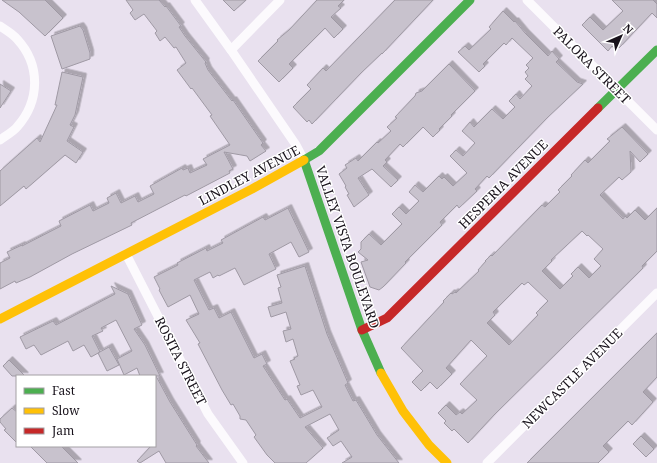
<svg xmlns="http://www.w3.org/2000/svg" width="657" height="463" font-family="'Noto Serif',serif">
<defs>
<filter id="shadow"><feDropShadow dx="3.5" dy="-3.5" stdDeviation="0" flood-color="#0004"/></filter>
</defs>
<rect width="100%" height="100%" fill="#e9e1ef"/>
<!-- building -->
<g fill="#c8c2cd" stroke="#9f99a4" fill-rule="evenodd" filter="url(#shadow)">
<polygon points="2,0 45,0 63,18 45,36 19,12"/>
<polygon points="126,0 159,0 165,7 166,6 181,26 179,27 185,36 206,62 205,63 208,70 232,101 233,100 258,136 263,143 261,145 266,151 250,161 247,156 224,152 233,169 229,171 230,173 186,196 185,195 131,223 132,225 72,254 30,277 16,283 15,281 0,289 0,263 10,258 7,252 22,245 22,246 61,226 59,221 90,205 93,211 109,203 107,198 116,193 121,203 135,196 138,202 154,194 150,186 182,168 183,170 188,168 190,173 207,165 203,159 230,145 210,116 212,115 192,88 191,89 177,70 186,63 176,47 174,48 165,37 160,41 155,33 157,31 144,14 135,20 130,13 133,10"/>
<polygon points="223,0 246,0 234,11"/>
<polygon points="317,0 344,0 338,6 341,8 331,17 343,29 334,38 325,28 289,64 293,68 279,82 258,61 278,41 277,40 289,30"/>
<polygon points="395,0 433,0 382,54 382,53 361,73 312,124 309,120 307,122 293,107 311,89 307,85 323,68 326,71"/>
<polygon points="612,0 653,0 657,4 657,18 652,13 619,48 617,45 614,48 612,46 608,51 582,25 590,17 603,30 623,11"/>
<polygon points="503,11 514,22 515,21 525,33 548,56 552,51 559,59 556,62 577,82 583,84 547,118 489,178 487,176 475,189 477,191 459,208 457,205 440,222 442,225 405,262 406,263 383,287 379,290 370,287 361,262 368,260 358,252 361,249 361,242 369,234 381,245 402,224 392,214 399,207 406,214 419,201 409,192 415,185 423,192 439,176 442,179 444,177 453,186 467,173 450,156 456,150 463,156 475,143 462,131 470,122 474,127 492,109 503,119 515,107 509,101 516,94 520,99 532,86 525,79 528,76 525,72 529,68 526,65 533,58 512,38 506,45 504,43 483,64 485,66 479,72 458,52 465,46 469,50 491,29 489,27"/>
<polygon points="80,26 83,30 90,53 90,59 62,69 51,36"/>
<polygon points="449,64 475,91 451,115 452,116 439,129 440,130 433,137 423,127 403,147 400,144 385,160 387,162 383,166 398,180 391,187 372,169 358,178 369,195 354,207 347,195 349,194 345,187 346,186 339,174 347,168 345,165 356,158 358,161 377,142 378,143 391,131 387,127 397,118 395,117 415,96 416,93 422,91"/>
<polygon points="62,72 83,77 75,115 70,125 74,127 67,141 83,152 76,163 65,155 26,189 24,186 0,206 0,171 37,138 40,142 57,105 55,105"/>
<polygon points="0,84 11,91 0,108"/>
<path d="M622 127 648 154 640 162 630 151 631 172 622 180 619 177 600 195 623 219 625 216 627 218 635 210 645 220 657 208V251L642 266 643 268 494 415 468 443 454 429 452 431 444 423 446 421 438 413 446 405 456 415 460 412 462 414 477 400 460 384 487 356 471 340 446 368 452 374 437 389 430 382 421 391 412 382 423 371 401 348 444 302 443 301 451 293 452 294 455 292 456 293 479 271 478 270 486 261H485L491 255 492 256 542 205 545 207 560 192 558 190 572 176 571 175 585 160 588 163 610 141 607 139ZM582 231 587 236 588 235 603 249 594 259 601 266 589 278 578 267 571 274 573 276 560 289 542 271 552 261 551 260ZM528 282 548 301 536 313 538 315 509 345 487 323 495 315 493 312 522 283 524 285Z"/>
<polygon points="288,208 309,252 299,257 291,242 269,254 276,269 244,285 235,268 219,276 218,275 213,278 210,272 194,280 209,310 214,308 219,318 231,312 254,358 262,354 267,364 263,366 285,400 287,399 300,418 322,407 313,390 301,395 297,386 300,385 290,361 295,359 294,358 298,356 293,339 286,342 283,331 291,329 286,312 271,317 268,307 282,303 278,288 281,287 277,275 305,266 327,334 348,383 345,385 353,401 356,400 377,435 399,463 342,463 352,457 341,441 333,446 327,438 339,430 330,414 305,427 323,448 306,463 275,463 267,455 254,437 256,435 246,420 240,419 240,416 233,404 231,405 222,390 198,344 200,343 186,320 199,314 190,295 168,307 159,290 160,289 154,277 178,265 177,263 206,248 207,251 223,243 221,240 263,217 265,220"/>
<polygon points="111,286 128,294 142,325 134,329 145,345 160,376 156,376 170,402 197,445 196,446 209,463 166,463 159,451 140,463 137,461 151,446 155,446 155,376 140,376 137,368 124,375 117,359 132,351 116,320 101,328 103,331 92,336 100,352 91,357 84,345 73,351 68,341 41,355 34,345 26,349 20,337 53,321 56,325 115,294"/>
<polygon points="657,333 657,377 643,392 653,402 632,425 628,421 603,446 609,452 598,463 527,463"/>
<polygon points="109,347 119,365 107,371 98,353"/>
<polygon points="9,360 25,376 12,376 3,366"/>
<polygon points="12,408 17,412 17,443 4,430 6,429 0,422 0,419"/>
<polygon points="641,436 654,449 646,457 633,444"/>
<polygon points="30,446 61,446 78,463 47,463"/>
</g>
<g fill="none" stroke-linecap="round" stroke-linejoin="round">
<!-- street -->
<g stroke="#fcfafd" stroke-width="9">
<polyline points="195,0 231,50 296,145 304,160"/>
<polyline points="527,0 657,130"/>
<path d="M0 26C6 30 13 34 17 39 41 65 40 101 17 127 13 132 5 136 0 140"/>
<polyline points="231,50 280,0"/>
<polyline points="126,254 208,414 243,463"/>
<polyline points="487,463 657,293"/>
</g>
<!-- fast -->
<g stroke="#4caf50" stroke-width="9">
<polyline points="598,108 657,50"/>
<polyline points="304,160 362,330 381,373"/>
<polyline points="304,160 319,151 470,0"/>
</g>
<!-- slow -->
<g stroke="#ffc107" stroke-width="9">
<polyline points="0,319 252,189 304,160"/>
<polyline points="381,373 403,411 429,445 447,463"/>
</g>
<!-- jam -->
<polyline stroke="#c62828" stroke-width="9" points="362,330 387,318 598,108"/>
</g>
<g text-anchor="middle" stroke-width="3" stroke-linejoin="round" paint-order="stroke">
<!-- street labels -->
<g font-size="13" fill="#18121b" stroke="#fff">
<text transform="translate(592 65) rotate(45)" y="5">PALORA STREET</text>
<text transform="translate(249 175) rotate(-28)" y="5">LINDLEY AVENUE</text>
<text transform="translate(503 184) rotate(-45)" y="5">HESPERIA AVENUE</text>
<text transform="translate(348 247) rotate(71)" y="5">VALLEY VISTA BOULEVARD</text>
<text transform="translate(181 361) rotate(63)" y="5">ROSITA STREET</text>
<text transform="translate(572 378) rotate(-45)" y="5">NEWCASTLE AVENUE</text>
</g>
</g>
<!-- legend -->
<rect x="16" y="375" width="140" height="72" fill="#ffffff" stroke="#a3a0a4"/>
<rect x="24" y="388" width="20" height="6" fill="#4caf50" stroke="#a3a0a4"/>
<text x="52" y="395" font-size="12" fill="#18121b">Fast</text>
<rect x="24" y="408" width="20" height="6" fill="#ffc107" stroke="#a3a0a4"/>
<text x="52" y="415" font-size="12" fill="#18121b">Slow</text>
<rect x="24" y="428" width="20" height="6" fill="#c62828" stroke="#a3a0a4"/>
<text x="52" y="435" font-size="12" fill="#18121b">Jam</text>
<!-- north arrow -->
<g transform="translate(621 36) rotate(45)" stroke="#ffffff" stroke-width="3" paint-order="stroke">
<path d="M0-3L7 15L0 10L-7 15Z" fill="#18121b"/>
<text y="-6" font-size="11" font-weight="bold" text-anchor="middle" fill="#18121b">N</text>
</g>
</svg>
